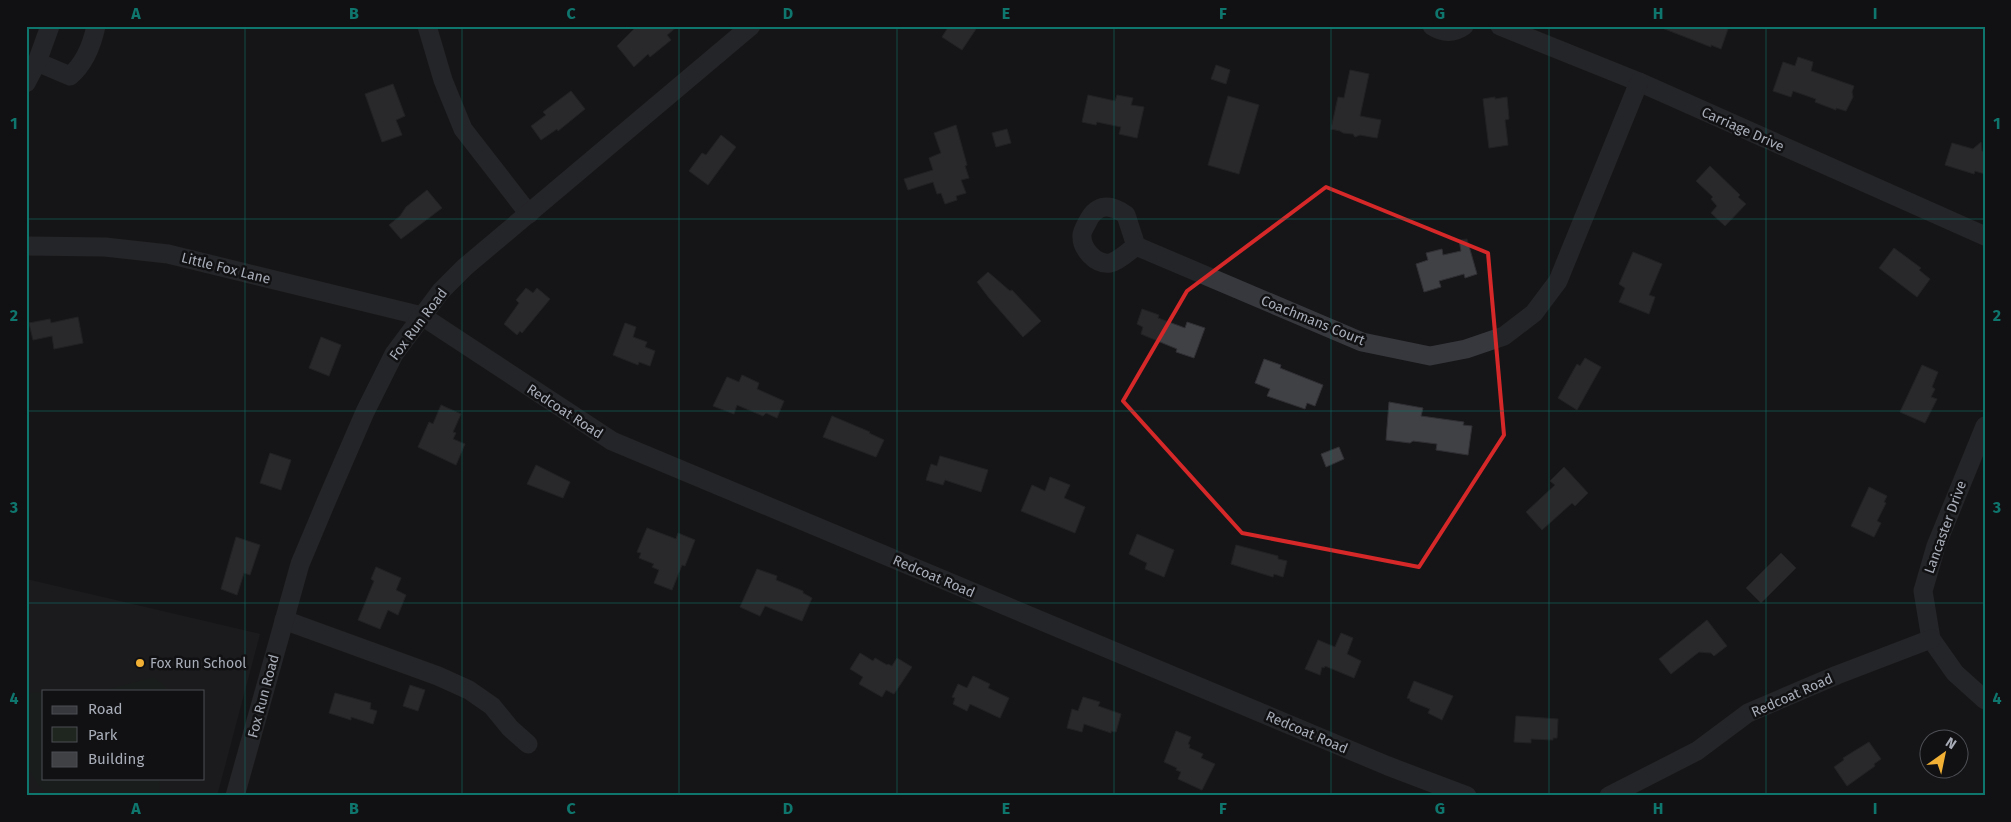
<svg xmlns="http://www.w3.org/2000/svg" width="2011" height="822" font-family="'Fira Sans',sans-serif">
<rect width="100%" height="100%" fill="#161618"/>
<!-- built -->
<path fill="#222225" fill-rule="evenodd" d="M26 579 260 634 217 796H26ZM44 691H204V778H44Z"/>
<!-- green -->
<g fill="#1e261f">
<polygon points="154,677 166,687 166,691 102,691"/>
<polygon points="44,692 44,778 160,778 159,796 50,796 40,787 26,765 26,693"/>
</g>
<!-- building -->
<g fill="#404145" stroke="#303034">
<polygon points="637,26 678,26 667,35 671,40 650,57 648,54 634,67 617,46"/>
<polygon points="949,26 978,26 962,50 942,37"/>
<polygon points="1657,26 1729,26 1721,49 1711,45 1711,47"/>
<polygon points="1798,57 1813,62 1811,71 1854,86 1852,92 1853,97 1846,111 1836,108 1836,110 1815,102 1816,99 1793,91 1791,97 1773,91 1783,62 1795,66"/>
<polygon points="1216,65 1230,70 1226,84 1211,79"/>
<polygon points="1350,70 1369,74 1360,116 1381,120 1377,138 1360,135 1355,137 1353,134 1343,133 1340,131 1331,129 1338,97 1344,98"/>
<polygon points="393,84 405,116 396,120 402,135 382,142 365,94"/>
<polygon points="571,91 585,109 558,131 557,129 541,140 531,126 546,115 543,112"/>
<polygon points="1088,95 1115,101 1117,95 1133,98 1131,105 1144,107 1137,138 1119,134 1121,127 1097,122 1096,125 1082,122"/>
<polygon points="1228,96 1259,105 1239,174 1208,165"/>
<polygon points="1495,97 1495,99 1507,97 1509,119 1505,120 1508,145 1489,148 1483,99"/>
<polygon points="956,125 967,165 965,166 969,178 961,180 966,193 956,196 957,200 945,204 941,193 937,194 933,182 908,190 904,179 933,170 929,158 941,153 934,133"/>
<polygon points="1007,129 1011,143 996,147 992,133"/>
<polygon points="721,135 736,147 708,185 689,171 702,153 706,155"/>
<polygon points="1981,142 1982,151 1985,152 1985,174 1975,171 1974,174 1945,165 1952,143 1973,149"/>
<polygon points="1710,166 1740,195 1738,197 1746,204 1725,226 1711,213 1717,206 1711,199 1713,197 1696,181"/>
<polygon points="427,190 442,208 401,239 389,225 400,216 406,207"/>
<polygon points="1467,239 1477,274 1465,278 1464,274 1439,281 1441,287 1424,292 1416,264 1428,260 1426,253 1442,249 1443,255 1461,251 1459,240"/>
<polygon points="1894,248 1921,268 1919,270 1930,279 1917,297 1879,268"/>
<polygon points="1633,252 1662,264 1649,295 1655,297 1649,314 1619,302 1625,288 1619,284"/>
<polygon points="988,272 1010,291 1012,290 1041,321 1023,337 989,298 977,282"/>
<polygon points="526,288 533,293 537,288 550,299 522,333 520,331 517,335 504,324 519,303 516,300"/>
<polygon points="1142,309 1159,315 1158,318 1185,328 1187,322 1205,328 1194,358 1176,352 1177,349 1141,334 1143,327 1137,324"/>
<polygon points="78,317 83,343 54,349 52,336 33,340 29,323 50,319 51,323"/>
<polygon points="625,323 636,327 633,337 647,342 645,347 655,351 650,366 639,362 638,365 613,355"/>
<polygon points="321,337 341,345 329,376 309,368"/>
<polygon points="1585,358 1601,367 1577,410 1558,398 1577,364 1580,366"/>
<polygon points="1264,359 1281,365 1280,368 1323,385 1315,406 1307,403 1305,409 1267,396 1270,389 1255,383"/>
<polygon points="1922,365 1938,372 1932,387 1935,389 1931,397 1937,399 1925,423 1900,412"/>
<polygon points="742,375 759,383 757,389 784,401 777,418 766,413 763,416 737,405 734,414 713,406 727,377 739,382"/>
<polygon points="1389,402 1423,408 1421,416 1464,422 1463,425 1472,426 1468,455 1436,450 1437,444 1413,441 1410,443 1386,440"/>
<polygon points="441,405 461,414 453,432 456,433 453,439 465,444 456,465 418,447 429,422 433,424"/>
<polygon points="832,416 870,432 869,433 884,440 876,457 823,437"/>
<polygon points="1339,447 1344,459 1326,467 1321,454"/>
<polygon points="270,453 291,460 281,490 260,483"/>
<polygon points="940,456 988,470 981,492 945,480 943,485 926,480 931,464 937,466"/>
<polygon points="536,465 570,482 563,498 527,484"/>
<polygon points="1564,467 1588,493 1575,506 1572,503 1542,530 1526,512 1555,485 1550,481"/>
<polygon points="1050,477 1070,485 1064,498 1085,507 1075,533 1021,511 1032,485 1045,491"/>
<polygon points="1869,487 1887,496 1884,502 1886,503 1877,521 1881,523 1874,537 1851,526"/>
<polygon points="647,528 676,539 678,533 695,540 685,566 682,565 672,590 654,583 659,570 652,567 654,564 639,558 641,553 637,552"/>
<polygon points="1137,534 1174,550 1164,577 1145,569 1147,563 1129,554"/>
<polygon points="236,537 260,545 250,575 244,573 237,595 221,589"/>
<polygon points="1236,545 1278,556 1278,559 1287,561 1283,577 1274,574 1273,577 1231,564"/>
<polygon points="1781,553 1796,568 1761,603 1746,588"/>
<polygon points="376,567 401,578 396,590 406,595 398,615 388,610 380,629 358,620 374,581 371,579"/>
<polygon points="757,569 777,576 776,580 803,591 803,593 812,598 802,621 765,606 760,616 740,607"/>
<polygon points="1707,620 1727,646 1714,656 1711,653 1699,652 1671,674 1659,659"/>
<polygon points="1341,633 1353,638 1347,654 1361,661 1354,678 1325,666 1324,668 1322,667 1320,675 1305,669 1318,640 1335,647"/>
<polygon points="860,653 873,661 875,658 887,665 888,664 892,666 897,658 912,667 894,694 886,690 882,697 859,684 863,677 850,669"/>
<polygon points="973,676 990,684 988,688 1009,698 1000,718 970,704 967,711 953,704 955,698 952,697 958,684 967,688"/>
<polygon points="1414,681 1453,696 1442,720 1428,713 1430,709 1410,701 1410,699 1407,698"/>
<polygon points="410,685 425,690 418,711 403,706"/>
<polygon points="335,693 371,703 370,709 377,711 373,724 351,717 351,720 329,713"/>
<polygon points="1083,697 1100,702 1098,706 1121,714 1116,732 1111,731 1111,733 1084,724 1082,732 1067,728 1072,709 1078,711"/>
<polygon points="1516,716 1558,719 1557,738 1553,738 1553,740 1531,739 1531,743 1514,742"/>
<polygon points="1176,731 1191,737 1188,744 1190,745 1189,748 1203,754 1201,758 1215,764 1202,790 1178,779 1181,772 1176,770 1177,768 1164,762"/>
<polygon points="1869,742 1881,759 1874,764 1875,766 1847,786 1834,767 1844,760 1843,758"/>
</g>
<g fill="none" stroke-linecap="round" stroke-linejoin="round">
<!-- minor -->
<g stroke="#37383d" stroke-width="19">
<polyline points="427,26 443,80 463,129 529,214"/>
<path d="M1432 26C1443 33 1454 33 1464 26"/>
<polyline points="1500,26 1639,82 1985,236"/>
<path d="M37 62 70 76C84 64 92 45 96 26"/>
<polyline points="26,83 37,62 50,26"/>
<polyline points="26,246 105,247 168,254 422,316 612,441 1388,766 1467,796"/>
<path d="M1136 246C1129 251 1119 261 1110 263 1096 265 1081 249 1082 235 1082 231 1086 225 1088 221 1097 203 1111 204 1126 215L1136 246 1362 342 1430 356 1466 349 1504 336 1534 313 1558 281 1639 82"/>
<polyline points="1985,426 1936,546 1923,591 1931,639 1955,673 1985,700"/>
<polyline points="284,620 438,676 469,690 492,706 510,728 528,744"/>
<polyline points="235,796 300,564 326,502 365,412 394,354 441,291 465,267 751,26"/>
<polyline points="1609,796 1697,751 1748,713 1837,675 1931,639"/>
</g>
</g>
<!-- marked area -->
<path d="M0 0H2011V822H0ZM1326 187 1488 253 1504 435 1419 567 1242 533 1123 401 1187 291Z" fill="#161618" fill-opacity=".55" fill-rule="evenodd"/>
<path fill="none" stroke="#d62828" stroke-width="4" stroke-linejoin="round" d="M1326 187 1488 253 1504 435 1419 567 1242 533 1123 401 1187 291Z"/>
<!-- grid -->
<path fill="none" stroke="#0f766e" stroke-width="1" stroke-opacity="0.55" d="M245 26V796M462 26V796M679 26V796M897 26V796M1114 26V796M1331 26V796M1549 26V796M1766 26V796M26 219H1985M26 411H1985M26 603H1985"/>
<!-- markers -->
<circle fill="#f2b134" stroke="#111113" stroke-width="2" cx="140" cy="663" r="5"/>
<g text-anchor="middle" stroke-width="5" stroke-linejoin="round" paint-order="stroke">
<!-- street labels -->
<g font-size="14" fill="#a8adb8" stroke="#111113">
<text transform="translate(1743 129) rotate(24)" y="5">Carriage Drive</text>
<text transform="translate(226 268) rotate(14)" y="5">Little Fox Lane</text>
<text transform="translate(1313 320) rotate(22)" y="5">Coachmans Court</text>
<text transform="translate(418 324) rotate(-53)" y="5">Fox Run Road</text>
<text transform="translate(565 411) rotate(33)" y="5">Redcoat Road</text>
<text transform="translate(1945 527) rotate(-70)" y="5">Lancaster Drive</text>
<text transform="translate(934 576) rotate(23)" y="5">Redcoat Road</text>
<text transform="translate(1792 695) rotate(-24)" y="5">Redcoat Road</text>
<text transform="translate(263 696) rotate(-75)" y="5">Fox Run Road</text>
<text transform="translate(1307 732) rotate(23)" y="5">Redcoat Road</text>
</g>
<!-- poi labels -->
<g font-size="14" fill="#a8adb8" stroke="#111113" text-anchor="start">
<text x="150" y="668">Fox Run School</text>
</g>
</g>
<!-- border -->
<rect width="2011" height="822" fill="none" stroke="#111113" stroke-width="55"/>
<!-- legend -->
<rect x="42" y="690" width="162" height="90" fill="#111113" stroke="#4d4f55"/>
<rect x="52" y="706" width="25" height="8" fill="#37383d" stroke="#4d4f55"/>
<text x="88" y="714" font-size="15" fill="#a8adb8">Road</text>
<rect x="52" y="727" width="25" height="15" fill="#1e261f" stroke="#4d4f55"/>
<text x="88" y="740" font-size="15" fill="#a8adb8">Park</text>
<rect x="52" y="752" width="25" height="15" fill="#404145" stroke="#4d4f55"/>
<text x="88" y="764" font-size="15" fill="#a8adb8">Building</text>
<!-- north arrow -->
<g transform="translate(1944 754) rotate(33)"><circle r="24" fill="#111113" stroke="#4d4f55"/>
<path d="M0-4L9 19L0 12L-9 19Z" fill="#f2b134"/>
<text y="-8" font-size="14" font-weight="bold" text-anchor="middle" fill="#a8adb8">N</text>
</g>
<rect x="28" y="28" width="1956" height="766" fill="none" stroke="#0f766e" stroke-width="2"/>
<g font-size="16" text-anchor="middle" font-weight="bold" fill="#0f766e">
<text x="136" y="19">A</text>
<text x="354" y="19">B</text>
<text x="571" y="19">C</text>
<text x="788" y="19">D</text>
<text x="1006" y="19">E</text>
<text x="1223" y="19">F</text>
<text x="1440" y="19">G</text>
<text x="1658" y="19">H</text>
<text x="1875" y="19">I</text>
<text x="14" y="129">1</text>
<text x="1997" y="129">1</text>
<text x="14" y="321">2</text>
<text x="1997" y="321">2</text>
<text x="14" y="513">3</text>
<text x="1997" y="513">3</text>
<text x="14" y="704">4</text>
<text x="1997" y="704">4</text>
<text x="136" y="814">A</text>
<text x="354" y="814">B</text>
<text x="571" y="814">C</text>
<text x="788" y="814">D</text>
<text x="1006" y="814">E</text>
<text x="1223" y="814">F</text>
<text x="1440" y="814">G</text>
<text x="1658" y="814">H</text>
<text x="1875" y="814">I</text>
</g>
</svg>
